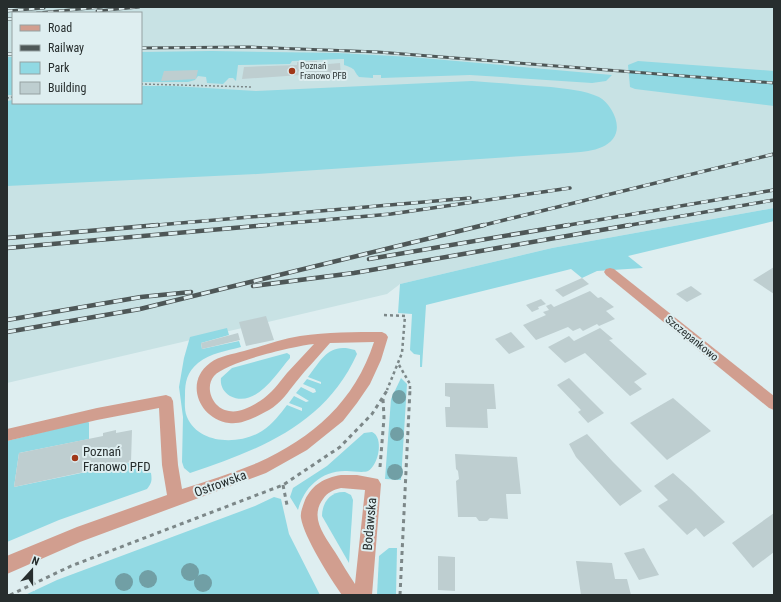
<svg xmlns="http://www.w3.org/2000/svg" width="781" height="602" font-family="'Roboto Condensed',sans-serif">
<rect width="100%" height="100%" fill="#deeef0"/>
<!-- built -->
<path fill="#c8e2e4" fill-rule="evenodd" d="M28 7H774V208L552 248 400 284 387 294 7 383V9ZM13 13H141V103H13Z"/>
<!-- green -->
<g fill="#91d9e3">
<path d="M211 51 338 53 411 57 612 75 606 81 592 83 470 75 381 78V75H373V78L359 77C352 69 358 70 344 65V59H341L292 61 290 64 238 65 236 81 233 78H229L223 84 207 83 206 77 198 76 195 80 188 82H141V52Z"/>
<rect x="7" y="57" width="6" height="38"/>
<polygon points="638,61 774,71 774,106 635,89 630,87 628,65"/>
<path d="M472 81C499 83 525 85 551 87 567 89 584 90 599 97 610 103 620 121 616 133 610 151 583 152 568 153L257 174 7 186V101L13 100V103H141V86H173L256 91Z"/>
<polygon points="774,208 774,221 628,256 643,268 597,271 582,278 571,269 426,305 422,367 420,367 420,355 414,354 410,350 412,314 398,313 400,284 552,248"/>
<path d="M227 328 229 335 201 343 202 349 239 341 241 347C226 351 211 353 198 363 187 372 185 382 185 395 185 402 184 410 187 417 199 445 240 445 262 431 273 424 280 414 287 405L302 411V408L289 403 294 396 306 402 309 401 296 393 301 387 313 393 316 392 315 389 303 384 307 379 321 384V382L308 377C322 359 329 342 355 350L357 354C325 425 259 450 190 473L184 468 182 462 183 417 179 387 184 358 190 337Z"/>
<path d="M287 353 290 355V358C276 374 256 409 230 396 223 392 220 385 221 378L232 368Z"/>
<polygon points="401,378 407,384 401,480 385,479 391,399"/>
<path d="M88 421 89 423V439L19 453 14 487 139 461 142 470 151 473C152 480 152 483 147 489L59 520 7 542V441Z"/>
<path d="M372 432C384 437 379 465 368 471 363 473 353 471 347 471 322 470 304 487 298 510L290 497 293 488 327 466 364 433Z"/>
<path d="M345 492 351 495 353 500 349 563 322 516C322 502 331 491 345 492Z"/>
<polygon points="274,497 281,499 289,534 320,595 25,595 57,580 255,506"/>
<polygon points="389,548 397,548 396,595 377,595 379,556"/>
</g>
<!-- building -->
<g fill="#beced0">
<polygon points="317,61 317,65 340,63 341,75 301,75 242,79 244,67 297,65 297,62"/>
<polygon points="198,70 196,79 161,81 164,71"/>
<polygon points="774,267 774,294 753,280"/>
<polygon points="582,278 589,284 563,297 555,290"/>
<polygon points="691,286 702,294 687,302 676,294"/>
<polygon points="590,291 598,298 601,297 614,307 606,311 615,319 599,326 597,324 583,331 580,328 573,331 568,327 536,340 523,325 546,315 543,312 549,310 546,306 551,304 554,307"/>
<polygon points="541,299 546,304 538,307 539,309 532,312 526,305"/>
<polygon points="266,316 274,340 246,346 239,322"/>
<polygon points="600,328 613,339 609,340 647,374 634,382 642,389 630,396 585,353 565,363 548,347 569,336 574,341"/>
<polygon points="511,332 525,347 509,354 495,339"/>
<polygon points="238,333 240,340 202,349 201,343"/>
<polygon points="569,378 604,413 588,423 578,412 581,410 557,385"/>
<polygon points="445,383 494,384 496,409 487,409 488,428 446,427 445,407 450,407 450,397 445,396"/>
<polygon points="673,398 711,431 667,460 630,423"/>
<polygon points="116,430 116,433 132,430 131,462 14,487 19,453 103,436 103,433"/>
<polygon points="587,434 613,462 642,491 620,506 576,457 569,444"/>
<polygon points="455,454 517,457 521,494 506,494 508,519 490,518 487,521 479,521 476,517 458,517 456,481 459,479 458,471 456,469"/>
<polygon points="673,473 691,489 725,522 704,537 696,528 687,535 658,506 668,500 654,486"/>
<polygon points="774,513 774,552 753,568 732,543"/>
<polygon points="644,548 659,575 639,580 624,553"/>
<polygon points="438,556 455,557 455,591 438,590"/>
<polygon points="576,561 612,563 615,579 627,579 631,595 581,595"/>
</g>
<g fill="none" stroke-linecap="round" stroke-linejoin="round">
<!-- path-far2 -->
<g stroke="#7c8788" stroke-width="1.5" stroke-dasharray="2 2" stroke-linecap="butt">
<polyline points="141,84 253,87"/>
<polyline points="7,98 13,97"/>
</g>
<!-- path-far1 -->
<g stroke="#7c8788" stroke-width="2.5" stroke-dasharray="3 3" stroke-linecap="butt">
<polyline points="384,315 405,316 402,353 387,390"/>
<polyline points="399,365 410,384 410,390"/>
</g>
<!-- path -->
<g stroke="#7c8788" stroke-width="3" stroke-dasharray="4 4" stroke-linecap="butt">
<polyline points="380,467 384,418 383,399"/>
<polyline points="283,485 287,505"/>
<polyline points="10,595 71,566 283,485 340,447 372,414 388,389"/>
<polyline points="400,595 410,389"/>
</g>
<!-- service -->
<path fill="#d19e8f" fill-rule="evenodd" d="M382 332 386 334 388 337 381 360 370 384 357 403 343 421 307 450 266 473 80 542 7 574V556L9 555 77 527 167 495 162 465 159 408 97 420 7 441V429L97 408 166 395 171 397 173 401 178 465 182 489C207 481 233 473 257 463 313 438 355 401 374 342L330 343C319 356 307 368 296 382 288 392 281 403 269 410 258 416 242 425 229 423 199 419 184 382 210 363 219 356 233 354 244 351 263 346 281 339 300 336 327 332 355 332 382 332ZM314 344C305 354 296 363 287 373 279 383 271 394 260 401 251 407 239 413 229 411 213 409 204 388 214 376 226 362 294 346 314 344Z"/>
<!-- minor -->
<g fill="#d19e8f" fill-rule="evenodd">
<polygon points="610,268 614,269 774,396 774,410 769,408 606,275 604,272 606,269"/>
<path d="M341 475H357L378 479 381 484 372 595H342C330 578 304 537 301 518 300 512 303 506 305 500 313 484 324 478 341 475ZM341 488 365 490 355 584C348 574 342 563 335 552 325 536 309 518 323 499 328 492 333 490 341 488Z"/>
</g>
<!-- rail-far2 casing -->
<g stroke="#4e5757" stroke-width="3">
<g id="rail-far2">
<polyline points="7,11 44,8"/>
<polyline points="97,11 139,7"/>
<polyline points="37,13 102,7"/>
<polyline points="7,19 13,19"/>
<polyline points="141,48 249,47 378,52 774,83"/>
<polyline points="7,54 13,54"/>
</g>
</g>
<!-- rail-far1 casing -->
<g stroke="#4e5757" stroke-width="3.5">
<g id="rail-far1">
<polyline points="146,226 470,198"/>
<polyline points="256,226 391,214 570,188"/>
<polyline points="480,226 774,154"/>
<polyline points="563,226 774,190"/>
<polyline points="625,226 774,200"/>
</g>
</g>
<!-- rail casing -->
<g stroke="#4e5757" stroke-width="4.5">
<g id="rail">
<polyline points="7,238 158,225"/>
<polyline points="7,248 267,225"/>
<polyline points="369,259 569,225"/>
<polyline points="253,286 354,273 630,225"/>
<polyline points="7,320 141,297 191,292"/>
<polyline points="7,332 140,309 484,225"/>
</g>
</g>
<!-- rail-far2 -->
<use href="#rail-far2" stroke="#deeef0" stroke-width="2" stroke-dasharray="5.5" stroke-linecap="butt"/>
<!-- rail-far1 -->
<use href="#rail-far1" stroke="#deeef0" stroke-width="2.5" stroke-dasharray="7" stroke-linecap="butt"/>
<!-- rail -->
<use href="#rail" stroke="#deeef0" stroke-width="3" stroke-dasharray="9" stroke-linecap="butt"/>
</g>
<!-- trees -->
<g fill="#719fa5">
<circle cx="399" cy="397" r="7"/>
<circle cx="397" cy="434" r="7"/>
<circle cx="395" cy="472" r="8"/>
<circle cx="190" cy="572" r="9"/>
<circle cx="148" cy="579" r="9"/>
<circle cx="124" cy="582" r="9"/>
<circle cx="203" cy="583" r="9"/>
</g>
<!-- markers -->
<g fill="#a03819" stroke="#deeef0" stroke-width="1.5">
<circle cx="292" cy="71" r="4"/>
<circle cx="75" cy="458" r="4"/>
</g>
<g text-anchor="middle" stroke-width="4" stroke-linejoin="round" paint-order="stroke">
<!-- far-poi labels -->
<g font-size="9" fill="#272e2e" stroke="#deeef0" text-anchor="start">
<text x="300" y="69">Poznań<tspan x="300" dy="10">Franowo PFB</tspan></text>
</g>
<!-- street labels -->
<g font-size="11" fill="#272e2e" stroke="#deeef0">
<text transform="translate(692 338) rotate(39)" y="4">Szczepankowo</text>
</g>
<!-- near-poi labels -->
<g font-size="13" fill="#272e2e" stroke="#deeef0" text-anchor="start">
<text x="83" y="456">Poznań<tspan x="83" dy="15">Franowo PFD</tspan></text>
</g>
<!-- near-street labels -->
<g font-size="13" fill="#272e2e" stroke="#deeef0">
<text transform="translate(220 483) rotate(-20)" y="5">Ostrowska</text>
<text transform="translate(369 524) rotate(-85)" y="5">Bodawska</text>
</g>
</g>
<!-- border -->
<rect width="781" height="602" fill="none" stroke="#272e2e" stroke-width="16"/>
<!-- legend -->
<rect x="12" y="12" width="130" height="92" fill="#deeef0" stroke="#95a1a2"/>
<rect x="20" y="25" width="20" height="6" fill="#d19e8f" stroke="#95a1a2"/>
<text x="48" y="32" font-size="12" fill="#272e2e">Road</text>
<rect x="20" y="45" width="20" height="6" fill="#4e5757" stroke="#95a1a2"/>
<text x="48" y="52" font-size="12" fill="#272e2e">Railway</text>
<rect x="20" y="62" width="20" height="12" fill="#91d9e3" stroke="#95a1a2"/>
<text x="48" y="72" font-size="12" fill="#272e2e">Park</text>
<rect x="20" y="82" width="20" height="12" fill="#beced0" stroke="#95a1a2"/>
<text x="48" y="92" font-size="12" fill="#272e2e">Building</text>
<!-- north arrow -->
<g transform="translate(32 570) rotate(21)" stroke="#deeef0" stroke-width="3" paint-order="stroke">
<path d="M0-3L7 15L0 10L-7 15Z" fill="#272e2e"/>
<text y="-6" font-size="11" font-weight="bold" text-anchor="middle" fill="#272e2e">N</text>
</g>
</svg>
